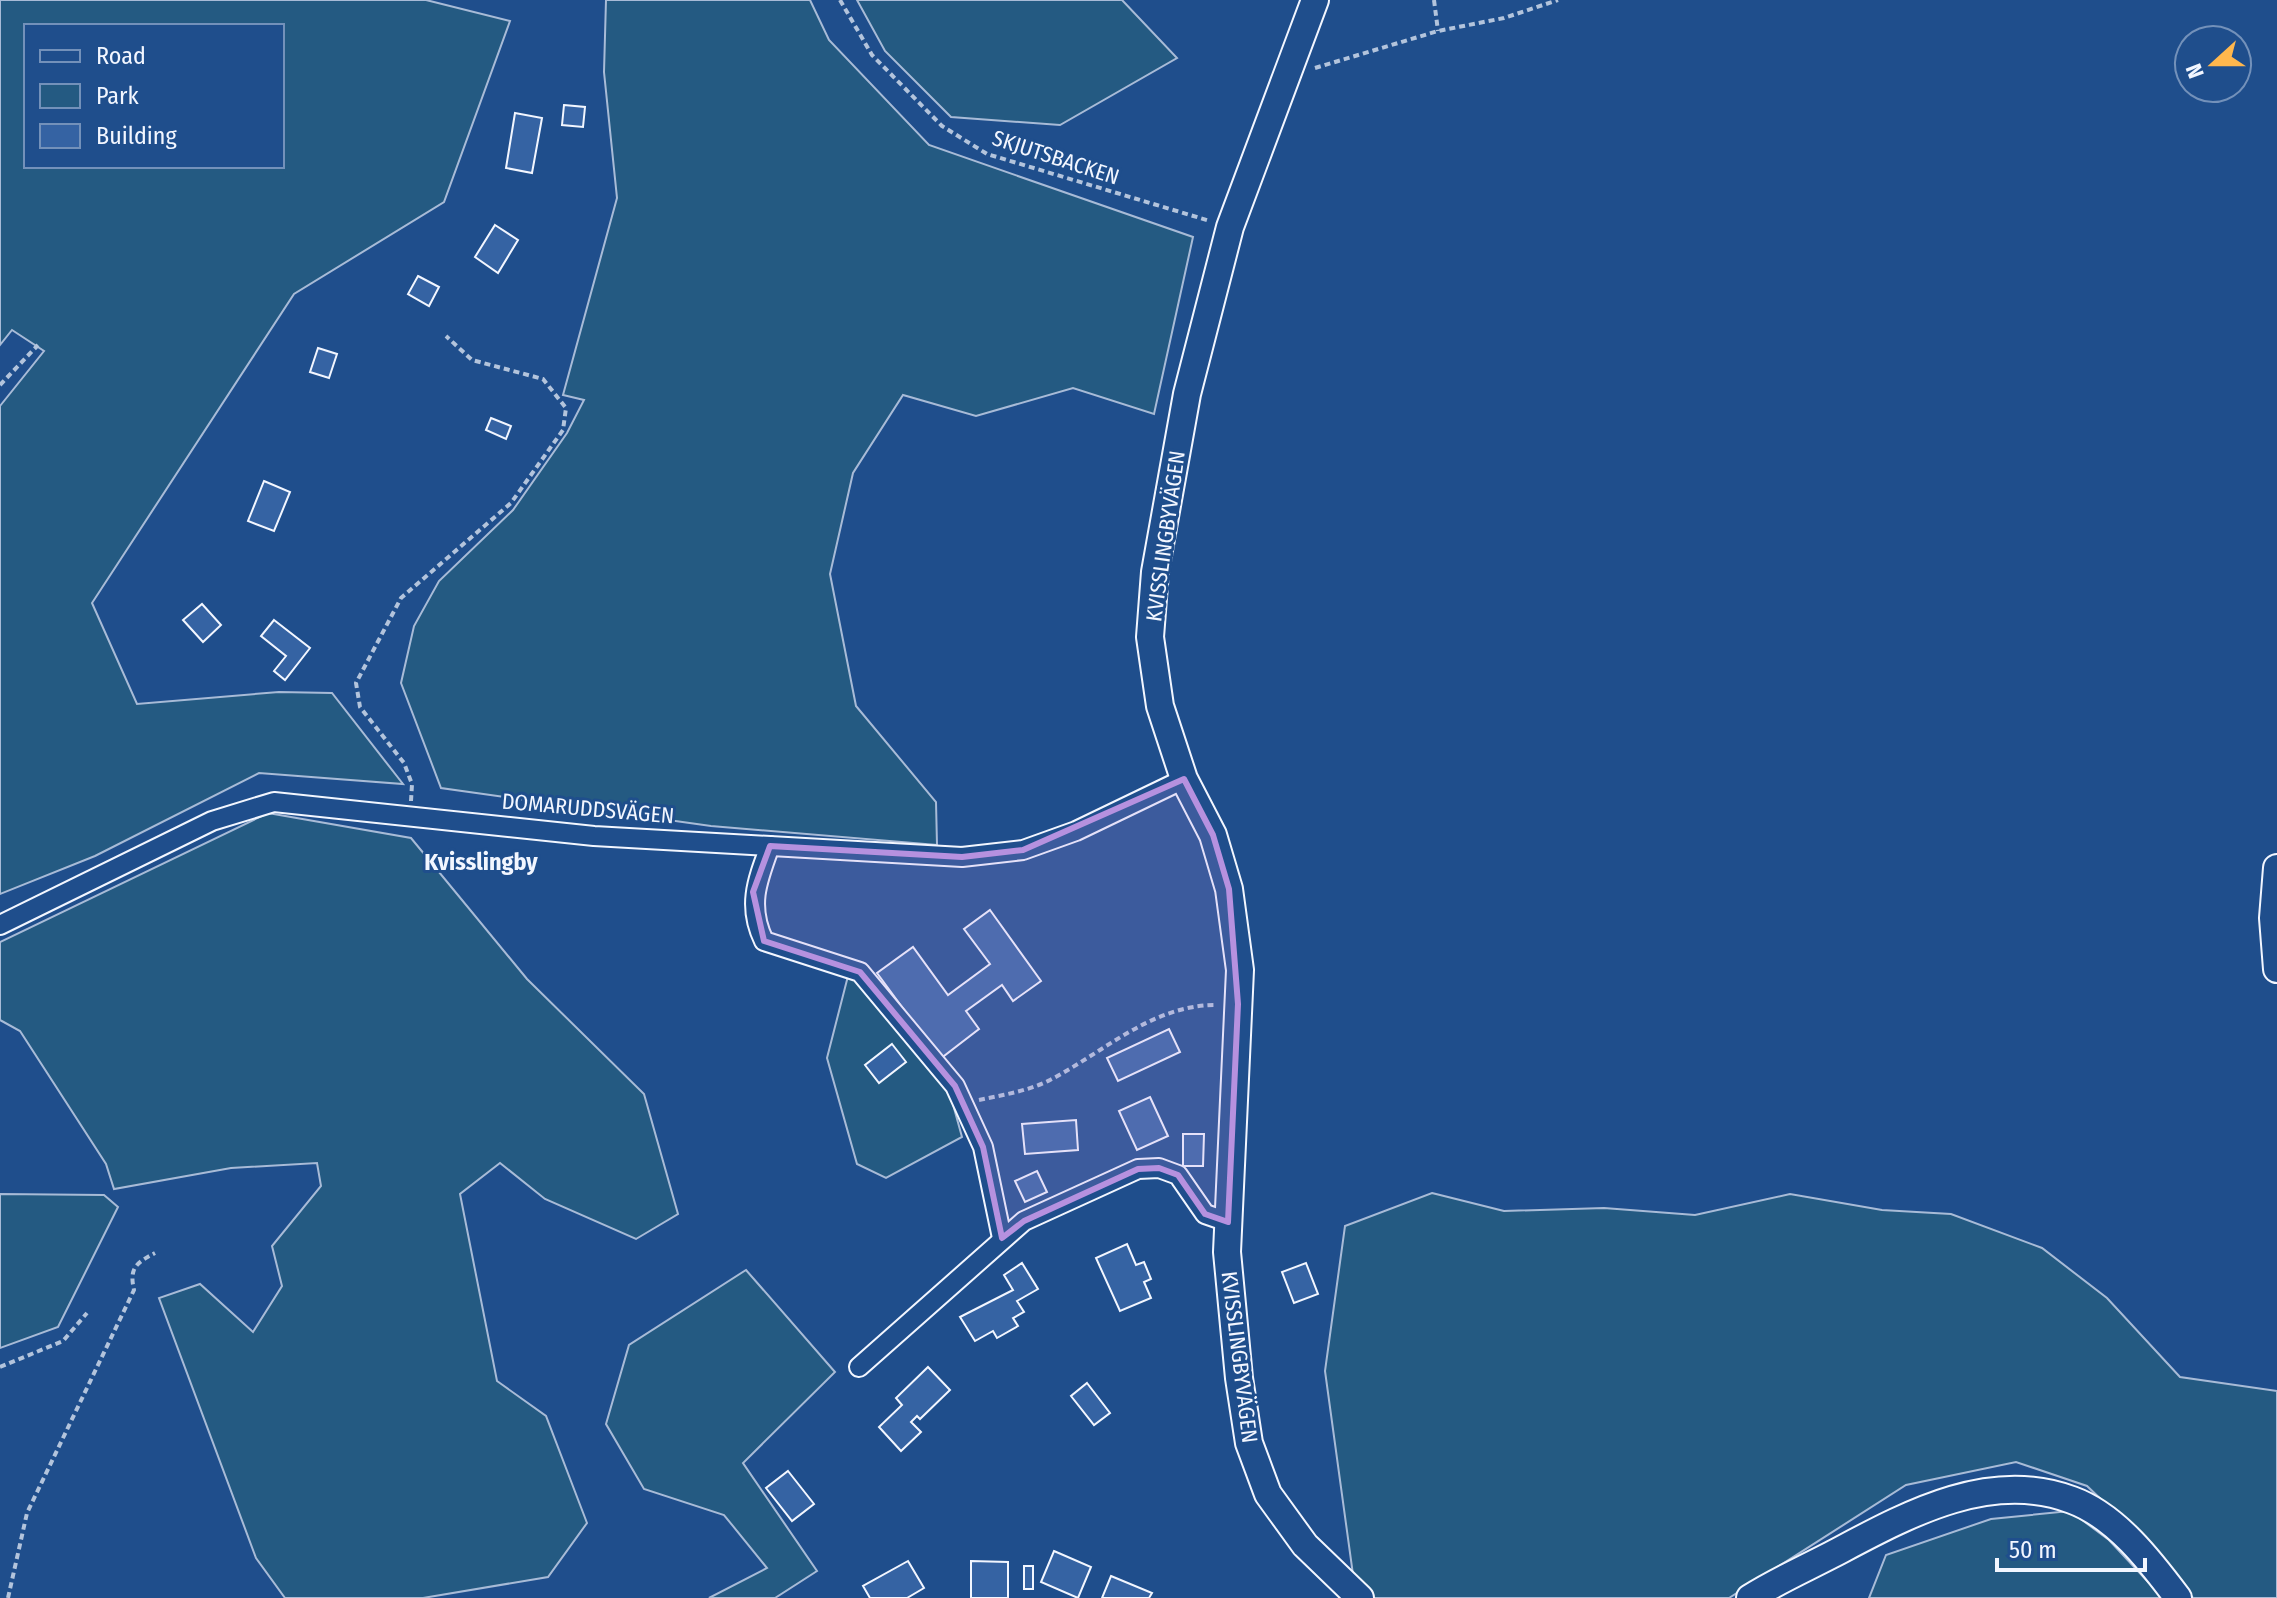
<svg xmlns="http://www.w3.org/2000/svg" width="2277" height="1598" font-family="'Fira Sans Condensed',sans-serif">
<rect width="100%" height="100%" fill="#1f4e8c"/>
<!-- green -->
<g fill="#245a82" stroke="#a8bbd7" stroke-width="2" fill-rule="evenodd">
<path d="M0 0H426L510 21 444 202 294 294 92 603 137 704 279 692 332 693 403 784 259 773 95 856 0 894V406L44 351 12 330 0 345ZM26 26H282V166H26Z"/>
<polygon points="606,0 810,0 829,40 929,145 1193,237 1154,414 1073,388 976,416 903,395 853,473 830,574 856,706 936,802 937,845 711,826 441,788 401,683 414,626 439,581 513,510 567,433 584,400 563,395 617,198 604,72"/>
<polygon points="857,0 1122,0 1177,58 1060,125 951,117 885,51"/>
<polygon points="268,813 411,838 527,979 644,1094 678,1214 636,1239 545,1199 500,1163 460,1194 497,1381 546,1416 587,1523 548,1577 423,1598 285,1598 256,1558 159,1298 200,1284 253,1332 282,1286 272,1246 321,1186 317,1163 231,1168 114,1189 106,1164 20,1031 0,1020 0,942"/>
<polygon points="848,976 864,984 949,1090 962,1137 886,1178 857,1164 827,1058"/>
<polygon points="1432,1193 1504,1211 1604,1208 1695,1215 1790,1194 1882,1210 1951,1214 2042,1248 2107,1298 2180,1377 2277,1391 2277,1598 2193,1598 2150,1546 2087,1486 2016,1462 1906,1485 1729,1598 1372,1598 1354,1582 1325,1371 1345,1226"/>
<polygon points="0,1194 104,1195 118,1207 58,1327 0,1348"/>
<polygon points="746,1270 835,1372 743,1463 817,1571 775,1598 709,1598 767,1568 724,1515 644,1489 606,1424 629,1345"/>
<polygon points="2070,1511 2109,1540 2163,1598 1869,1598 1886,1555 1991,1519"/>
</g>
<!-- building -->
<g fill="#3563a3" stroke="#f2f6ff" stroke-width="2">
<polygon points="564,105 585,107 583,127 562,125"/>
<polygon points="515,113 542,118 532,173 506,168"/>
<polygon points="495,225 518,240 498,273 475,257"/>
<polygon points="418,276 439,287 429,306 408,294"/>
<polygon points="318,348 337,354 329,378 310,372"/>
<polygon points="491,418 511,426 506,439 486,430"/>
<polygon points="264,481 290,492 274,531 248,521"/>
<polygon points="202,604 221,625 203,642 183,620"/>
<polygon points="274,620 310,648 285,680 274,671 286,656 261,636"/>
<polygon points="990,910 1041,981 1013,1001 1002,985 966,1011 979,1029 940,1059 877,973 913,947 948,995 990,964 964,929"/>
<polygon points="1169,1029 1180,1052 1118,1081 1107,1058"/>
<polygon points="892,1044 906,1062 879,1083 865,1065"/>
<polygon points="1150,1097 1168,1136 1137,1150 1119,1111"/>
<polygon points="1076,1120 1078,1150 1025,1154 1022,1124"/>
<polygon points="1183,1134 1204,1134 1203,1166 1183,1166"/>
<polygon points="1037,1171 1047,1192 1025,1202 1015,1181"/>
<polygon points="1127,1244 1136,1265 1144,1262 1151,1279 1144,1282 1151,1298 1120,1311 1096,1258"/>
<polygon points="1022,1263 1038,1289 1017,1301 1024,1312 1013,1318 1018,1326 997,1338 993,1331 975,1341 960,1317 1013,1290 1004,1275"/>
<polygon points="1306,1263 1318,1294 1294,1303 1282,1272"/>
<polygon points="928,1367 950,1390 920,1419 917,1416 911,1422 921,1432 901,1451 879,1427 902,1405 896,1398"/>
<polygon points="1087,1383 1110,1413 1094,1425 1071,1396"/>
<polygon points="788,1471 814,1504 792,1521 766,1488"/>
<polygon points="1054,1551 1091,1567 1078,1598 1041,1582"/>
<polygon points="908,1561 924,1588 907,1598 870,1598 863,1586"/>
<polygon points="971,1561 1008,1562 1008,1598 971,1598"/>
<rect x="1024" y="1566" width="9" height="23"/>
<polygon points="1111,1576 1152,1593 1149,1598 1102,1598"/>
</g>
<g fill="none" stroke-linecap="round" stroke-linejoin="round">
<!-- street casing -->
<g stroke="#f2f6ff" stroke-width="22">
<g id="street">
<path d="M770 846C757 881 747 906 764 941L860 972 955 1086 983 1147 1002 1238"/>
<polyline points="0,925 212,821 274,802 594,836 962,857 1023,850 1076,831 1184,779"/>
<polyline points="859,1367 1024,1221 1138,1169 1159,1168 1178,1175 1205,1214 1228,1222"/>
</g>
</g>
<!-- secondary casing -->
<g stroke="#f2f6ff" stroke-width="30">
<g id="secondary">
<polyline points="1315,0 1230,227 1187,394 1155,572 1150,637 1160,706 1184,779 1213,835 1229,889 1240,970 1227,1252 1239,1378 1249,1443 1268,1494 1305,1545 1360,1598"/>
<polyline points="2277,868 2273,918 2277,969"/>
<path d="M1750 1598C1775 1582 1804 1569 1831 1555 1903 1517 1988 1468 2072 1500 2116 1516 2151 1562 2178 1598"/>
</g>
</g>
<!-- path -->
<g stroke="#b3c4dc" stroke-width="4" stroke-dasharray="6 4" stroke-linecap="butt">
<polyline points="840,0 872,55 942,126 987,154 1210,221"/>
<polyline points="1434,0 1438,31"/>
<polyline points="1315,68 1438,31 1504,18 1558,0"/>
<polyline points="0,385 38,345"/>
<polyline points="411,801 412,784 404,763 360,707 356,683 401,598 511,503 563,430 566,408 543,379 472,360 446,336"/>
<path d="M979 1100C1003 1095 1028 1091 1050 1080 1104 1052 1152 1005 1216 1005"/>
<polyline points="0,1367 63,1341 87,1313"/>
<path d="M8 1598 27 1513 134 1290C129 1268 136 1263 155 1253"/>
</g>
<!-- street -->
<use href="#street" stroke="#1f4e8c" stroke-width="18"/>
<!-- secondary -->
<use href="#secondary" stroke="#1f4e8c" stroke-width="26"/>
</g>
<!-- marked area -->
<path fill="#b691df" fill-opacity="0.2" stroke="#b691df" stroke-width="6" stroke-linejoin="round" d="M1184 779 1213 835 1229 889 1238 1004 1228 1222 1205 1214 1178 1175 1159 1168 1138 1169 1024 1221 1002 1238 983 1147 955 1086 860 972 764 941 753 892 770 846 962 857 1023 850Z"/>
<g text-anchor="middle" stroke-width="6" stroke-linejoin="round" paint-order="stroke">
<!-- street labels -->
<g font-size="22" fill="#f2f6ff" stroke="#1f4e8c">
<text transform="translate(1056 157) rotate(18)" y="8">SKJUTSBACKEN</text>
<text transform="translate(1165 536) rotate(-82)" y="8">KVISSLINGBYVÄGEN</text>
<text transform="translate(588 808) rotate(5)" y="8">DOMARUDDSVÄGEN</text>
<text transform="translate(1240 1357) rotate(83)" y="8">KVISSLINGBYVÄGEN</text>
</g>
<!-- neighbourhood labels -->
<g font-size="24" font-weight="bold" fill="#f2f6ff" stroke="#1f4e8c">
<text x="481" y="870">Kvisslingby</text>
</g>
</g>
<!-- legend -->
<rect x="24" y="24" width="260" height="144" fill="#1f4e8c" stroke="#7391ba" stroke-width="2"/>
<rect x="40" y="50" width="40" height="12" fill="#1f4e8c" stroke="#7391ba" stroke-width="2"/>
<text x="96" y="64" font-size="24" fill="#f2f6ff">Road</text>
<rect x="40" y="84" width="40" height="24" fill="#245a82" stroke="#7391ba" stroke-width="2"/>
<text x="96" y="104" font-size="24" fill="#f2f6ff">Park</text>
<rect x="40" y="124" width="40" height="24" fill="#3563a3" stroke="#7391ba" stroke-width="2"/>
<text x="96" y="144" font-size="24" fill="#f2f6ff">Building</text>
<!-- north arrow -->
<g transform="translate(2213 64) rotate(249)"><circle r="38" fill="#1f4e8c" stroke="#7391ba" stroke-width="2"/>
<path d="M0-6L14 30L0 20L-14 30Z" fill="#ffb74d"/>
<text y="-12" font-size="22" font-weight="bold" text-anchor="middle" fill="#f2f6ff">N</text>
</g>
<!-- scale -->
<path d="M1997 1558v12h148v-12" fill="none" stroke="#f2f6ff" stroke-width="4"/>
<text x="2009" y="1558" font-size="24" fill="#f2f6ff" stroke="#1f4e8c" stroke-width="6" paint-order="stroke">50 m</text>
</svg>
